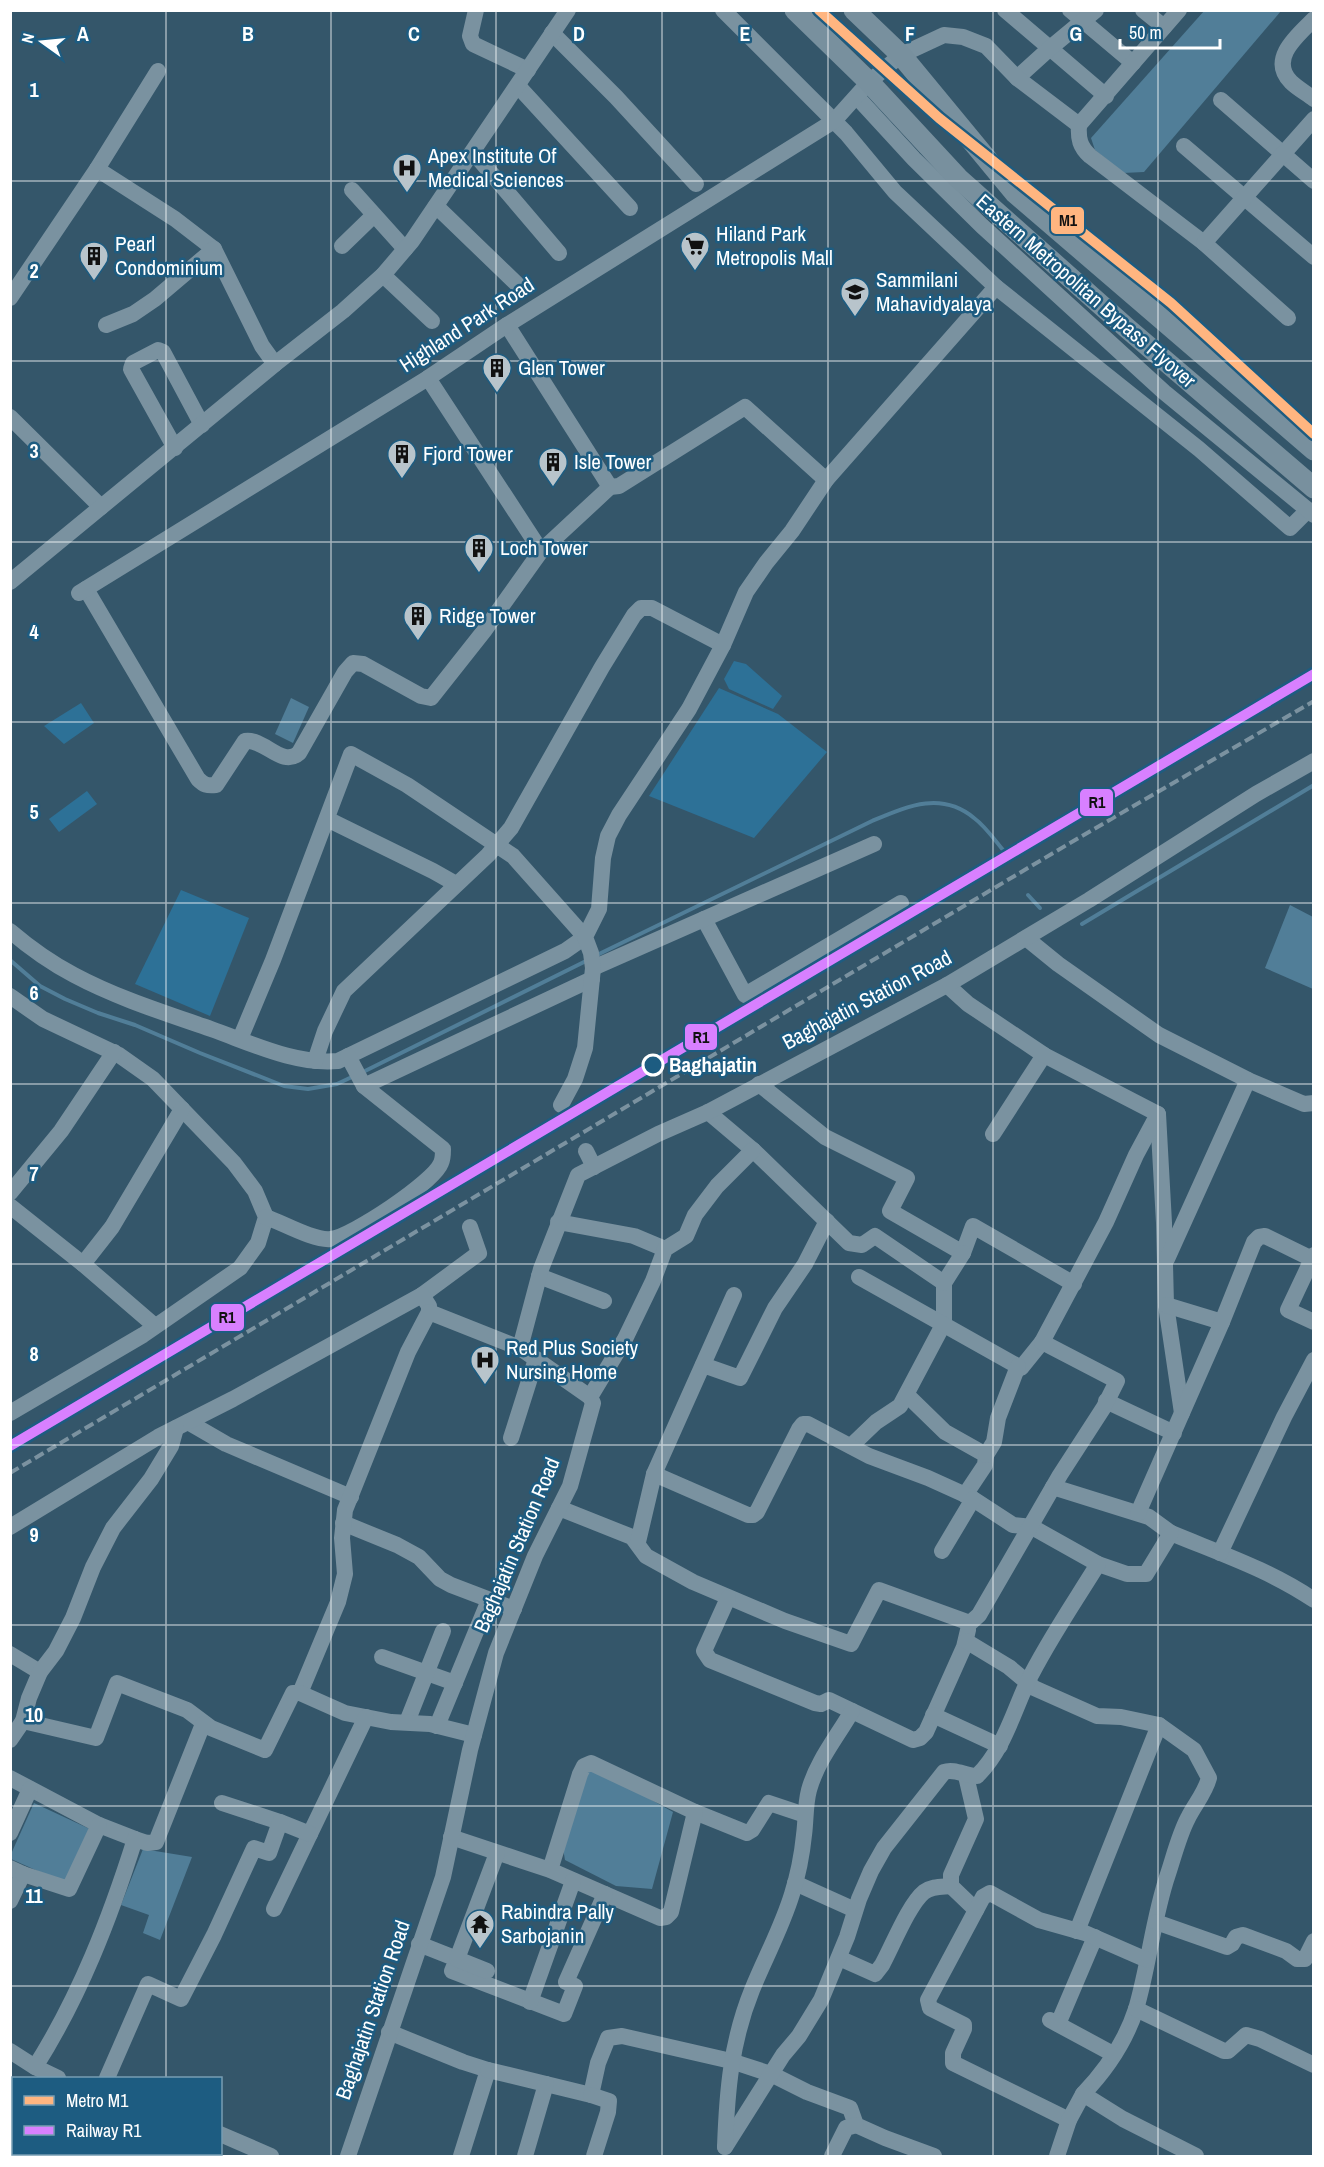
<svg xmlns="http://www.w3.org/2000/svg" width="1324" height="2167" font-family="'Archivo Narrow',sans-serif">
<rect width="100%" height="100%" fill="#34566a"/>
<!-- green -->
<g fill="#2d7197">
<polygon points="734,661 746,664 782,696 773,709 729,689 724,679"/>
<polygon points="719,688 778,714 827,752 754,838 649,796"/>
<polygon points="81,703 94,723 64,744 44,726"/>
<polygon points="87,791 97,804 59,832 49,819"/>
<polygon points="181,890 249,918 210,1016 135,984"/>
</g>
<!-- water -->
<g fill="#517e98">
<polygon points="1204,11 1281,11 1144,172 1123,173 1095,150 1091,138"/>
<polygon points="291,698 309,707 293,743 275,734"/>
<polygon points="1290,905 1313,917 1313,989 1265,968"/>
<polygon points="591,1766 673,1812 652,1889 616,1886 565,1860 561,1837"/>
<polygon points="34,1803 94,1831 69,1885 11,1859 11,1854"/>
<polygon points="143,1849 192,1857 160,1940 143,1933 149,1915 121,1905"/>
</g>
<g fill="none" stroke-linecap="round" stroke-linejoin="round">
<!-- stream -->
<g stroke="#517e98" stroke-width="4">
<polyline points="1028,895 1040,908"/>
<polyline points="1082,924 1314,785"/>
<path d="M597 955 872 821C908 806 941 791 974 818 985 826 994 839 1003 850"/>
<polyline points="10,960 40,986 65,999 98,1013 135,1025 200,1053 284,1086 308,1089 337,1084 354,1076"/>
<polyline points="361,1073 588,960"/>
</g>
<!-- minor -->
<g stroke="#7a92a0" stroke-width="16">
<polyline points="476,10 470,36 473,44 528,70"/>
<polyline points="723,10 846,133 895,192 996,287 1199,449 1290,528 1308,510"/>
<polyline points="1005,10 1106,96"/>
<polyline points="1070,10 1133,63"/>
<polyline points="1143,10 1164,27"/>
<path d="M1314 19C1298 35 1268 59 1291 82 1297 88 1306 93 1314 99"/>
<polyline points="552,33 616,97 696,184"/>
<polyline points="1017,78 1049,49 1096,10"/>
<polyline points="518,86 630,208"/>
<polyline points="857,97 914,159 982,226 1061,298 1164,392 1314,515"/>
<polyline points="1221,100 1314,181"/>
<path d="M1079 125C1078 139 1080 147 1090 156L1204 243 1288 318"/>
<polyline points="1184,146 1314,257"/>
<polyline points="473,152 559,253"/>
<polyline points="97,169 158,71"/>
<polyline points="352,190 405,249"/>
<polyline points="436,206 520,287"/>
<polyline points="1204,243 1314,119"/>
<polyline points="342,246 374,215"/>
<polyline points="383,275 432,321"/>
<polyline points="10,298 97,169 175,219 214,249 262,346 275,364"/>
<polyline points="106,325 133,314 155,299 214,249"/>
<polyline points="507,325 610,487"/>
<polyline points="428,378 541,551"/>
<polyline points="10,417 101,507"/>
<polyline points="175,448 131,369 133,363 158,350 163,352 202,425"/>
<polyline points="10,582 275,364 343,311 383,275 412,241 568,10"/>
<path d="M86 589 198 779C204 785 207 786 216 785L245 741C264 738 282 768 299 753L345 672 353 663 363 664 421 696 431 698 484 631 541 551 610 487 619 486 745 407 826 480"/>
<polyline points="79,593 428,378 507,325 834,121 869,82 901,55 944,35 963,37 986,46 1017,78 1079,125 1179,10"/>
<polyline points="327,819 433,871 456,884"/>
<polyline points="704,919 745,995 901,903"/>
<path d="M10 931C30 948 51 963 74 975 117 998 165 1013 211 1029 251 1043 295 1065 338 1061L565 951 585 937 513 856 407 785 351 754 273 960 240 1039"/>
<polyline points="1026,938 1058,964 1159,1035 1248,1080 1304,1104 1314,1103"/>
<polyline points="593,968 874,844"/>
<polyline points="10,996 43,1019 119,1055 153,1079 234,1163 255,1191 266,1217 258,1243 240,1268 143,1335 10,1413"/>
<polyline points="315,1061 325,1031 344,991 488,855 511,828 602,667 634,615 641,608 652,608 723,645"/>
<polyline points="759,1084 825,1137 907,1178 890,1211 963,1253 973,1226 1074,1284"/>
<polyline points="364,1086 592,979"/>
<polyline points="561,1105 575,1079 585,1048 593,968 591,953 585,937 599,909 603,858 608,836 619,815 689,709 723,645 746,592 766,563 792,531 826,480 996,287"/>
<polyline points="708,1112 753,1150 849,1243 862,1245 875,1236 944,1283 944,1323 900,1406 876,1422 851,1446"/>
<polyline points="1158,1114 1164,1223 1166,1305 1182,1413"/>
<polyline points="993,1134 1044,1055"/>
<polyline points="586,1151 594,1167"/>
<polyline points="10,1193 61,1131 114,1052"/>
<polyline points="10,1206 83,1264 155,1326"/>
<path d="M266 1217C283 1223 314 1241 331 1239 351 1237 434 1182 441 1163 443 1159 443 1153 443 1149L364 1086 348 1056"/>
<polyline points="558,1222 634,1236 665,1249"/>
<polyline points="1314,1255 1288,1310 1314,1322"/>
<polyline points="1167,1259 1248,1080"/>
<polyline points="83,1264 112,1227 182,1109"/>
<polyline points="539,1276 604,1301"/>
<polyline points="859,1277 1021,1368 1042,1342"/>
<polyline points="944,1283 963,1253"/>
<polyline points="422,1295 479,1253 470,1227"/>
<polyline points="1166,1305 1222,1322"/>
<polyline points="703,1365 740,1378 775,1308 805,1264 827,1221"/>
<polyline points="907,1395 945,1432 986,1455 985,1465 965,1495"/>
<polyline points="590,1397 625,1339 653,1281 665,1249 686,1236 695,1215 717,1186 753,1150"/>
<polyline points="1106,1401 1174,1433"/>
<polyline points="188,1422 226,1444 351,1497"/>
<polyline points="511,1438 536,1359"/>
<polyline points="986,1455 994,1442 998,1418 1018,1366"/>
<path d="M654 1474 748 1515H753L757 1512 799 1429 803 1424H808L869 1456 928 1478 970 1497 1013 1525 1032 1527 1098 1564 1127 1574H1146L1171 1533C1219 1553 1270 1570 1314 1600"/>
<polyline points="1053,1487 1149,1517 1171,1533"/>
<polyline points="559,1508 632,1537 646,1556 693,1582 785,1621 851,1644 879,1590 970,1623 979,1615 1060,1475 1104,1407 1117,1381 1042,1342 1106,1222 1136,1155 1158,1114 1044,1055 968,1004 947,985"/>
<polyline points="1138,1513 1222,1322 1254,1242 1259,1237 1265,1236 1312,1259"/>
<polyline points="343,1523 397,1545 419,1557 440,1579 451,1585 514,1609"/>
<polyline points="10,1527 158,1437 233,1399 422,1295 429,1306 429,1312"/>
<polyline points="638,1542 654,1474 734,1295"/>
<polyline points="942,1551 973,1499"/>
<polyline points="1220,1553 1284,1417 1314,1360"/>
<polyline points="728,1598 704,1651 710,1660 815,1703 821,1704 829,1700 913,1740 920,1738 926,1732 964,1647 968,1630"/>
<path d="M966 1641 1009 1667 1034 1688 1097 1716 1121 1717 1159 1725 1194 1750 1209 1778C1205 1793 1195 1804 1188 1818 1179 1835 1174 1856 1168 1874 1153 1918 1149 1965 1136 2009 1126 2040 1106 2070 1083 2094"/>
<polyline points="10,1654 40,1672"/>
<polyline points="382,1657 455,1683"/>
<polyline points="300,1693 338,1602 345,1574 342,1538 345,1510 408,1352 429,1312 520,1348"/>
<polyline points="933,1715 1000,1746"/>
<polyline points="23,1721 29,1698 40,1672 56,1651 73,1618 93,1567 113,1528 151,1479 171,1446 176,1428"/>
<polyline points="407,1722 443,1631"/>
<polyline points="437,1726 489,1600"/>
<polyline points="10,1740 23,1721 96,1738 117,1683 187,1710 211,1728 265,1750 293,1693 300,1693 345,1713 391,1722 430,1724 474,1735"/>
<polyline points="966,1776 976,1819 951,1875 951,1886 976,1910"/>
<polyline points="10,1778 99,1825 135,1839"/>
<polyline points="222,1803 280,1822"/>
<polyline points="695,1812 747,1833 752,1830 769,1803 805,1815"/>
<polyline points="10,1833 30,1789"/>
<polyline points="451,1837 550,1870 660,1918 666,1917 671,1912 695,1812 591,1763 584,1766 580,1774 550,1870"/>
<polyline points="10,1868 23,1874 10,1901"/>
<polyline points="23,1874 69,1889 99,1825"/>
<polyline points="795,1883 855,1910"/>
<polyline points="274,1909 366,1717"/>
<polyline points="1156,1922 1227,1947 1232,1944 1236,1937 1243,1935 1286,1951 1297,1959 1305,1959 1314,1941"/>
<polyline points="1077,1931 1159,1725"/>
<polyline points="419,1944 457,1959 452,1971 564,2014 575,1986 566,1982 605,1894"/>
<path d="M839 1958 875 1974 882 1965C892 1947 909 1904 924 1892 932 1886 942 1887 951 1886"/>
<polyline points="487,1971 457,1959 497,1853"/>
<polyline points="530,2002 573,1881"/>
<polyline points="1136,2009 1224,2051 1228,2051 1246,2035 1260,2039 1314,2065"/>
<polyline points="1050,2020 1113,2054"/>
<polyline points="1058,2024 1095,1937"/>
<polyline points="389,2032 463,2062 488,2070 461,2156"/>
<polyline points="10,2051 35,2067"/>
<polyline points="488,2070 591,2095 598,2063 608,2038 622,2036 731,2061 771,2074 807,2092 850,2108 856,2125 885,2138 934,2156"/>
<path d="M58 2078 35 2067C80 1996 110 1918 135 1839L147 1843 156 1842 203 1724"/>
<polyline points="107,2078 148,1984 181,1999 214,1935 254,1848 269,1853 280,1822 310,1834"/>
<polyline points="591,2095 609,2101 608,2112 594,2156"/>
<polyline points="1069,2120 953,2063 953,2053 964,2029 964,2025 930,2008 928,2000 983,1897 990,1893 1039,1920 1085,1933 1147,1960"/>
<polyline points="220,2134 271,2156"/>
<path d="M725 2147 783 2055 799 2036 821 2000 847 1937 859 1899 871 1871 884 1848 944 1772C954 1768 966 1776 977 1776 1003 1750 1012 1716 1027 1683 1047 1642 1074 1603 1098 1564"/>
<path d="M725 2147C727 2091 731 2042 752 1990 765 1958 782 1927 792 1894 798 1875 802 1855 804 1835 806 1821 805 1805 809 1790 817 1761 837 1737 852 1711"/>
<polyline points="123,2154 128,2156"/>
<polyline points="59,2156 60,2154"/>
<polyline points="348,2156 443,1877 470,1750 496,1653 535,1556 570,1486 593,1403 590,1397 520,1348 541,1269 578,1175 658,1134 708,1112 947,985 1089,900 1256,794 1314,761"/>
<polyline points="525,2156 546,2084"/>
<polyline points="832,2156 846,2128 856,2125"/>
<polyline points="1057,2156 1069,2120 1083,2094 1123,2119 1196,2156"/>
</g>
<!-- major -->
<g stroke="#78909e" stroke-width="21">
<polyline points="795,10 869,82 958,178 1128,329 1314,488"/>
<polyline points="854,10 901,55 1015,193 1314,450"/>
</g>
<!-- rail -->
<g stroke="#7b92a0" stroke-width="4" stroke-dasharray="10 4.5" stroke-linecap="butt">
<polyline points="10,1446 1314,674"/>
<polyline points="10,1473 1070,843 1314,701"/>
</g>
<!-- rail-1 casing -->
<g stroke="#1d5c81" stroke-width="15">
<polyline id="rail-1" points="10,1446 1314,674"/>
</g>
<!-- rail-1 -->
<use href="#rail-1" stroke="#d880ff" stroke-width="10"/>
<!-- metro-1 casing -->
<g stroke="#1d5c81" stroke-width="15">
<polyline id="metro-1" points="819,10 939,118 1171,303 1314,434"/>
</g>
<!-- metro-1 -->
<use href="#metro-1" stroke="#ffb580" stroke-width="10"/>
</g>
<!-- grid -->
<path fill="none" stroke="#fff" stroke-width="1.5" stroke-opacity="0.55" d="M166 10V2078M331 10V2156M496 10V2156M662 10V2156M828 10V2156M993 10V2156M1158 10V2156M10 181H1314M10 361H1314M10 542H1314M10 722H1314M10 903H1314M10 1084H1314M10 1264H1314M10 1445H1314M10 1625H1314M10 1806H1314M10 1986H1314M166 2154V2156"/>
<!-- icons -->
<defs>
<g id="hospital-pin" transform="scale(1.5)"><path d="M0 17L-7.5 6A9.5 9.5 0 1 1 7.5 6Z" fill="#b8c4cb" stroke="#1d5c81"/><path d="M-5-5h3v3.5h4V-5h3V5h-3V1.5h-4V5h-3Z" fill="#111"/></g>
<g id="supermarket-pin" transform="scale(1.5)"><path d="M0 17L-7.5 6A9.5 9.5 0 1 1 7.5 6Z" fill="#b8c4cb" stroke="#1d5c81"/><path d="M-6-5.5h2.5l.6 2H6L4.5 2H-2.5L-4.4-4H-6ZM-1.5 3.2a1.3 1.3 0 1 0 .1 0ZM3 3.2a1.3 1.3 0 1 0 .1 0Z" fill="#111"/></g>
<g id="building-pin" transform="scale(1.5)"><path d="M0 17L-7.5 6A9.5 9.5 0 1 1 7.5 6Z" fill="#b8c4cb" stroke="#1d5c81"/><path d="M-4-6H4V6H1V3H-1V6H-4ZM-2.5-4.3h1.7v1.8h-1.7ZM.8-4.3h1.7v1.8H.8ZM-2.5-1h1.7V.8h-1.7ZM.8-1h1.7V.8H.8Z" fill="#111"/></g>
<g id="university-pin" transform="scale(1.5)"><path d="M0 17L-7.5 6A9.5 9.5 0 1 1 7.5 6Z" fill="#b8c4cb" stroke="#1d5c81"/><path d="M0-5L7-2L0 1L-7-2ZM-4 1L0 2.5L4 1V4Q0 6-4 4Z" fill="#111"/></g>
<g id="temple-pin" transform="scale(1.5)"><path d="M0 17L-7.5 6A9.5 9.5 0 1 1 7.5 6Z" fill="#b8c4cb" stroke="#1d5c81"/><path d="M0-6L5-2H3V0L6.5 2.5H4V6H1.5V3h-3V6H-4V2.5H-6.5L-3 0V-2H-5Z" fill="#111"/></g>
</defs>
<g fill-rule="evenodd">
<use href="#hospital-pin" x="407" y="168"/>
<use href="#supermarket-pin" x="695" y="246"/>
<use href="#building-pin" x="94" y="256"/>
<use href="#university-pin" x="855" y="292"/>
<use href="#building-pin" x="497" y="368"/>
<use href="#building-pin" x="402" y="454"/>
<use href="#building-pin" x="553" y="462"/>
<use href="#building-pin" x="479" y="548"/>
<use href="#building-pin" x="418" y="616"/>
<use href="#hospital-pin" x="485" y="1360"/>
<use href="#temple-pin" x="480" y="1924"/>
</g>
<!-- markers -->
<circle fill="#1d5c81" stroke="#fff" stroke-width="3" cx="653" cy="1065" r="10"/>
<g text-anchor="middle" stroke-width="5" stroke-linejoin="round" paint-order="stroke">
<!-- poi labels -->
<g font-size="21" fill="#fff" stroke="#1d5c81" text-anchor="start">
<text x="428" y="163">Apex Institute Of<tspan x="428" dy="24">Medical Sciences</tspan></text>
<text x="716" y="241">Hiland Park<tspan x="716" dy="24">Metropolis Mall</tspan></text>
<text x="115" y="251">Pearl<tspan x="115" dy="24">Condominium</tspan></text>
<text x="876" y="287">Sammilani<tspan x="876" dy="24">Mahavidyalaya</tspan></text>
<text x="518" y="375">Glen Tower</text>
<text x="423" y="461">Fjord Tower</text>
<text x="574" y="469">Isle Tower</text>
<text x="500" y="555">Loch Tower</text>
<text x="439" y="623">Ridge Tower</text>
<text x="506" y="1355">Red Plus Society<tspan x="506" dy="24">Nursing Home</tspan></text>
<text x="501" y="1919">Rabindra Pally<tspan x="501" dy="24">Sarbojanin</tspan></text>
</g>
<!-- street labels -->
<g font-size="21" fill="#fff" stroke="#1d5c81">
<text transform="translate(1086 291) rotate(41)" y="7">Eastern Metropolitan Bypass Flyover</text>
<text transform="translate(467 325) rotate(-33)" y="7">Highland Park Road</text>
<text transform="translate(867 1000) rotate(-28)" y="7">Baghajatin Station Road</text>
<text transform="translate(517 1545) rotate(-67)" y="7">Baghajatin Station Road</text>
<text transform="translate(373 2010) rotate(-71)" y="7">Baghajatin Station Road</text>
</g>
<!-- stop labels -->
<g font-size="21" font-weight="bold" fill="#fff" stroke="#1d5c81" text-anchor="start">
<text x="669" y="1072">Baghajatin</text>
</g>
</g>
<g font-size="20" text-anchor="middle" font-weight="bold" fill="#fff" stroke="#1d5c81" stroke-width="5" stroke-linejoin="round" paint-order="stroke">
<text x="83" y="41">A</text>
<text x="248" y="41">B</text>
<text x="414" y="41">C</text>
<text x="579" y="41">D</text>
<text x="745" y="41">E</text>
<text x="910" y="41">F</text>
<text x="1076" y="41">G</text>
<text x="34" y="97">1</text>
<text x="34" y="278">2</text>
<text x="34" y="458">3</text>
<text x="34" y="639">4</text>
<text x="34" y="819">5</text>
<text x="34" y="1000">6</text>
<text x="34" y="1181">7</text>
<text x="34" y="1361">8</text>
<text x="34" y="1542">9</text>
<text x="34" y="1722">10</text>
<text x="34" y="1903">11</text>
</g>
<g stroke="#1d5c81" stroke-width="2">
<rect x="1050" y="206" width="35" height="29" rx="6" fill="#ffb580"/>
<rect x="1079" y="788" width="35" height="29" rx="6" fill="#d880ff"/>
<rect x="684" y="1023" width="34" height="28" rx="6" fill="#d880ff"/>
<rect x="210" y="1303" width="35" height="29" rx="6" fill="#d880ff"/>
</g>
<g font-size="16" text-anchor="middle" font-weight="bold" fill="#111">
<text x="1068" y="226">M1</text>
<text x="1097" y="808">R1</text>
<text x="701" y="1043">R1</text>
<text x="227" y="1323">R1</text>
</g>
<!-- border -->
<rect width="1324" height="2167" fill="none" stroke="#ffffff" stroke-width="24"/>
<!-- legend -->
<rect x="12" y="2077" width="210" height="78" fill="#1d5c81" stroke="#779db3" stroke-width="1.5"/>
<rect x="24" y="2096" width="30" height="9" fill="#ffb580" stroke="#779db3" stroke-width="1.5"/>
<text x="66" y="2107" font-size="18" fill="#ffffff">Metro M1</text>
<rect x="24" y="2126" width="30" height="9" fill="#d880ff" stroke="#779db3" stroke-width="1.5"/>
<text x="66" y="2137" font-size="18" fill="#ffffff">Railway R1</text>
<!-- north arrow -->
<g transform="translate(42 42) rotate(285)" stroke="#1d5c81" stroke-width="4.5" paint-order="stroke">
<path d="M0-4.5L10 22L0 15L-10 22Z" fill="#ffffff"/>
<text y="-9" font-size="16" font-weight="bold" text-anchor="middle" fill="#ffffff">N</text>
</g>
<!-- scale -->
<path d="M1120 39v9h100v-9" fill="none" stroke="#ffffff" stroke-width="3"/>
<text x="1129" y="39" font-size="18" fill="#ffffff" stroke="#1d5c81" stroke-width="4.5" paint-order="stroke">50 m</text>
</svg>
